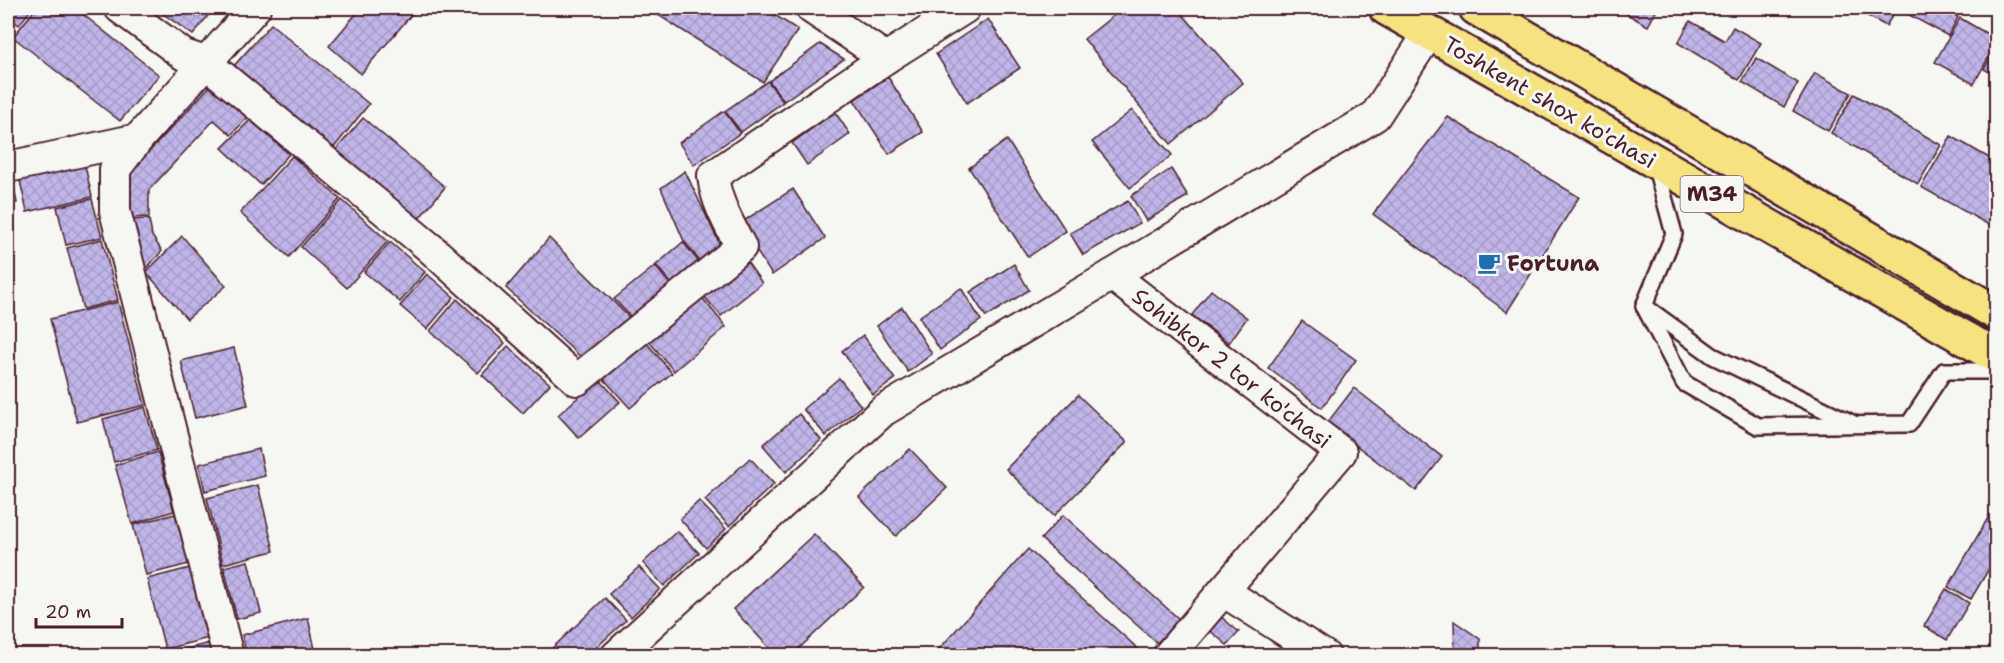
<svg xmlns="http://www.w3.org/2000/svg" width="2004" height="663" font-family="'Shantell Sans',sans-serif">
<defs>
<pattern id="building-cross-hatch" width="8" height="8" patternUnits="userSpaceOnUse" patternTransform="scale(1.5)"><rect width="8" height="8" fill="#c0b5e7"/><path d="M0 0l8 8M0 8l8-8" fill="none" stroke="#a69bc6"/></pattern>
</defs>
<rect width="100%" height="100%" fill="#f6f6f2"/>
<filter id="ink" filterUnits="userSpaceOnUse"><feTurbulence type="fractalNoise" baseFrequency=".0167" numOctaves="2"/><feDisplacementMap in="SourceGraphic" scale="12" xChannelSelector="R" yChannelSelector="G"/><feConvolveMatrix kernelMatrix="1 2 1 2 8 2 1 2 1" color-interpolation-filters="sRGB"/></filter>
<g filter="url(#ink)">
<!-- building -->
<g fill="url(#building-cross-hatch)" stroke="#4a1f2b" stroke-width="1.5">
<polygon points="8,8 32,8 19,25 8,16"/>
<polygon points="36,8 75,8 159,75 120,121 13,37"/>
<polygon points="155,8 214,8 193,35"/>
<polygon points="361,8 417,8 361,74 329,46"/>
<polygon points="654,8 764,8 798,30 763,82 652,11"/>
<polygon points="1123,8 1177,8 1243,83 1171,144 1084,39"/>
<polygon points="1616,8 1658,8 1648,26"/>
<polygon points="1853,8 1897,8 1886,26"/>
<polygon points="1904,8 1941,8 1958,17 1948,36 1902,11"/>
<polygon points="1960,18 1996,39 1996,43 1974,84 1935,62"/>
<polygon points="988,19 1020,68 967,103 936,54"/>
<polygon points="1690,21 1725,41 1733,27 1761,43 1739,80 1678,43"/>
<polygon points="271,24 369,104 332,150 232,68"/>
<polygon points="820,44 844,59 784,101 769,81"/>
<polygon points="1996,47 1996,76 1984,69"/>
<polygon points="1756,58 1798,83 1784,107 1742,82"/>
<polygon points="1815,73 1851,93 1828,131 1793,111"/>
<polygon points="888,77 923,132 889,154 854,100"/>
<polygon points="768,81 783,102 741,132 725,111"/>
<polygon points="212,84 248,117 231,135 214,120 149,190 149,217 124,218 124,179"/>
<polygon points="1854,94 1941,145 1918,184 1831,133"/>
<polygon points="1132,110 1172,155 1130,188 1092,142"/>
<polygon points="724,111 740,133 694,165 679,143"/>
<polygon points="835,112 850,134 807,165 792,143"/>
<polygon points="1448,117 1579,197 1507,312 1373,214"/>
<polygon points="363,118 445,187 417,221 334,152"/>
<polygon points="250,120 289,154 261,185 222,148"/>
<polygon points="1951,136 1996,162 1996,229 1921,187"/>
<polygon points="1007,140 1066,231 1028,257 969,168"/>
<polygon points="292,156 340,199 289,257 240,213"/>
<polygon points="84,161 92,197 27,212 19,176"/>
<polygon points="1171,169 1188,196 1146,221 1131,196"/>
<polygon points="685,171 722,249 702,264 684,241 661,188"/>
<polygon points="12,177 17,203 8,205 8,178"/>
<polygon points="793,189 825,238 772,275 739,224"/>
<polygon points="92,199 102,237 66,245 57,207"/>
<polygon points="342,200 388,241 347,288 301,247"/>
<polygon points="1128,201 1140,223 1083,255 1070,233"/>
<polygon points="149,219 152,236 162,251 144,271 124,220"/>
<polygon points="182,236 226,286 187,319 146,272"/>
<polygon points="549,238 633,321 584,360 506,288"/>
<polygon points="102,239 118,300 83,309 67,248"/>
<polygon points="390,242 425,272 400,302 364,272"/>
<polygon points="683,242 701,265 675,288 656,265"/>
<polygon points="745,259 762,283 721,316 702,294"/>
<polygon points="1014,264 1029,290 986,317 970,292"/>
<polygon points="655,266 674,289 634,320 614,299"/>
<polygon points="427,274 454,297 427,329 400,306"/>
<polygon points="961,288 981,320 940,350 919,317"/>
<polygon points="1211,290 1247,318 1229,343 1192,315"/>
<polygon points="700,295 726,327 674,371 647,339"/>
<polygon points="457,299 505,343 478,373 430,331"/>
<polygon points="118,302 145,405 77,422 50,319"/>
<polygon points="902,307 932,354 908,372 877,326"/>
<polygon points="1302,321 1356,360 1322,408 1268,368"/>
<polygon points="863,335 895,379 873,395 842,351"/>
<polygon points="645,341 672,373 630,408 602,377"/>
<polygon points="508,346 550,384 523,413 482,375"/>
<polygon points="234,348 248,405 195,418 181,361"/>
<polygon points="839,378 861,406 826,436 803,409"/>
<polygon points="599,379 620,402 579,438 558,415"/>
<polygon points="1354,388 1442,457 1416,491 1327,423"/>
<polygon points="1078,395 1127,442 1054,516 1006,469"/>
<polygon points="145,407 157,450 114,462 103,419"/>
<polygon points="799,414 821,440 786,472 763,445"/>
<polygon points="259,449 265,476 205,491 199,464"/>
<polygon points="910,449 947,488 896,536 859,497"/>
<polygon points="158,452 174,511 132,524 115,465"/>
<polygon points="750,458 774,484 729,526 705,500"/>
<polygon points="258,485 274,551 223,564 207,498"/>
<polygon points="699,501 726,529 706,548 680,519"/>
<polygon points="1996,504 1996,557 1971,599 1948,587"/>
<polygon points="175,514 189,564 146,575 133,525"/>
<polygon points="1063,515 1179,619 1157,643 1041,539"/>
<polygon points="677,531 699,553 664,586 643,563"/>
<polygon points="814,534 864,587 791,656 777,656 733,609"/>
<polygon points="1028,549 1146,656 933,656"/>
<polygon points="248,561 261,613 237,619 224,567"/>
<polygon points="639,567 660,589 631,617 609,594"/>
<polygon points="190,568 209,638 165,649 147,579"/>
<polygon points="1946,589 1969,603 1947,640 1924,626"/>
<polygon points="605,598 626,620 587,656 544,656"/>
<polygon points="1220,616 1239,632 1227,645 1209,630"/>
<polygon points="308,618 315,649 289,656 247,656 242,635"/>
<polygon points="1454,621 1480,639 1480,656 1455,656"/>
<polygon points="210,643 213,656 166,656 166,654"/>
</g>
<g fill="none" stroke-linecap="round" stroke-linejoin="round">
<!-- lane casing -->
<g stroke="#4a1f2b" stroke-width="20">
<g id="lane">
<polyline points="1655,164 1674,234 1644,306 1713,356 1852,423"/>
<polyline points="1644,306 1684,383 1758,426 1909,424 1944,371 1996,371"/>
</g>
</g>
<!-- street casing -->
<g stroke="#4a1f2b" stroke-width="34">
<g id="street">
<path d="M120 8 184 55 205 62 429 247 577 380 741 247C729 224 716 202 713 176L886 58 965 8"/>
<polyline points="811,8 886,58"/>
<polyline points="8,167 138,139"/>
<polyline points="1112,275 1341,452 1168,656"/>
<polyline points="1223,591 1325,656"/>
<polyline points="228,656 115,211 115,169 138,139 255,8"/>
<polyline points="616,656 883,411 1112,275 1375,116 1429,33"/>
</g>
</g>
<!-- primary casing -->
<g stroke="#4a1f2b" stroke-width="38">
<g id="primary">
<polyline points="1386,8 1996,356"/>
<polyline points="1476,8 1996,313"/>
</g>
</g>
<!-- lane -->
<use href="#lane" stroke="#f6f6f2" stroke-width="15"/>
<!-- street -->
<use href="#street" stroke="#f6f6f2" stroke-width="30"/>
<!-- primary -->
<use href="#primary" stroke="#f5e382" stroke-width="33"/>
</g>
</g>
<!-- icons -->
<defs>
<g id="cafe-bare" transform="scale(1.8)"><path d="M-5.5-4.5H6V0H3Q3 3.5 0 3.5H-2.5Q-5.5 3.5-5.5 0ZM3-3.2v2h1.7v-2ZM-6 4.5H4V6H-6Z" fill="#1f6fb2" stroke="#f6f6f2" stroke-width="2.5" paint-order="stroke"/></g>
</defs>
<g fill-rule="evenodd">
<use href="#cafe-bare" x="1489" y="263"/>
</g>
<g text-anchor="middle" stroke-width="6" stroke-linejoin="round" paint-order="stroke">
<!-- shield labels -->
<rect fill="#f6f6f2" stroke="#7e6067" stroke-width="1.5" x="1680.5" y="176" width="63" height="36" rx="4.5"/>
<g font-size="21" font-weight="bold" fill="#4a1f2b">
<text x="1712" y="201">M34</text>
</g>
<!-- street labels -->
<g font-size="22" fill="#4a1f2b" stroke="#f6f6f2">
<text transform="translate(1550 102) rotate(30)" y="8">Toshkent shox ko'chasi</text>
<text transform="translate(1232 368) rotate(38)" y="8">Sohibkor 2 tor ko'chasi</text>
</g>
<!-- poi labels -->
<g font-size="22" font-weight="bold" fill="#4a1f2b" stroke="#f6f6f2" text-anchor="start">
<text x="1507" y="271">Fortuna</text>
</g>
</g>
<!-- margin -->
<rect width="2004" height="663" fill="none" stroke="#f6f6f2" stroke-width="30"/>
<rect x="15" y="15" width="1974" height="633" fill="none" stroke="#4a1f2b" stroke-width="2" filter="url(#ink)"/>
<!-- scale -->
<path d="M36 618v9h86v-9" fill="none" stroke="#4a1f2b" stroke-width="3"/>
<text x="45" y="618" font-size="18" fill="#4a1f2b" stroke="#f6f6f2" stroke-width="4.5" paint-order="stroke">20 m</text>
</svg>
